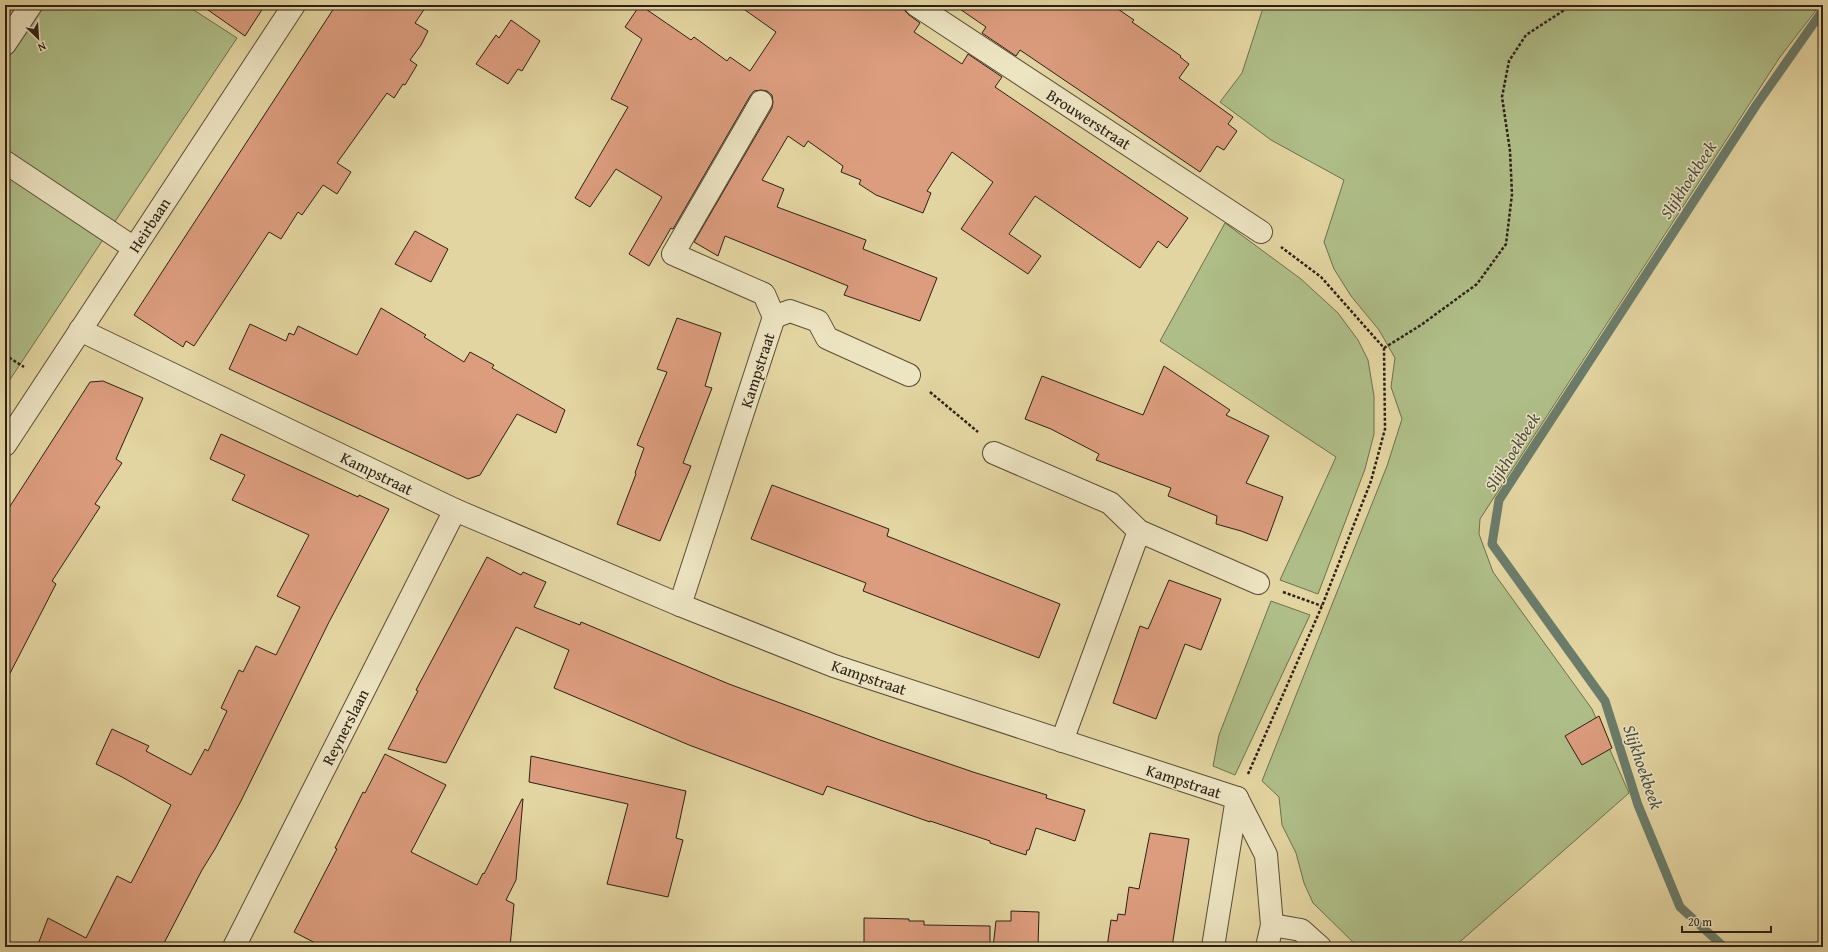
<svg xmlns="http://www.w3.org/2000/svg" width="1828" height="952" font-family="'Gentium Book Plus',serif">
<rect width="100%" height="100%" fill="#e3d5a1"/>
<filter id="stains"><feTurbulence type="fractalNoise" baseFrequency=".005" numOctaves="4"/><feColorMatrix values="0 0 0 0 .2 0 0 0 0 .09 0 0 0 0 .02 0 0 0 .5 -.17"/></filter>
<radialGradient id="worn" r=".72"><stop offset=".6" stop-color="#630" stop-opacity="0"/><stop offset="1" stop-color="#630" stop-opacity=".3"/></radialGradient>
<!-- green -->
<g fill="#afbe88" stroke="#6e6f4e">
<polygon points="5,5 186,5 237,38 5,387"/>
<polygon points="1264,5 1820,5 1780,57 1480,519 1479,534 1493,572 1592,709 1629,793 1454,947 1358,947 1313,903 1304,883 1296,853 1282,825 1279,797 1262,781 1387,466 1402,419 1391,387 1395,358 1379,330 1351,296 1334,269 1324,242 1344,180 1271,140 1220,102 1242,73"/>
<polygon points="1225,223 1301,279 1338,313 1358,340 1368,360 1374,396 1374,434 1365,469 1318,594 1280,580 1336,457 1160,341"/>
<polygon points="1271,601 1310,615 1235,775 1213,766 1219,735"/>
</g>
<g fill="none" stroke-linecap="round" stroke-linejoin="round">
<!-- stream -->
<polyline stroke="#6b7c6b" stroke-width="9" points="1724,947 1680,907 1638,805 1605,701 1492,544 1499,500 1757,104 1823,10"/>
</g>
<!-- building -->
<g fill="#dc9d7e" stroke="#2d2015">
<polygon points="201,5 265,5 245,36"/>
<polygon points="336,5 427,5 415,23 428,31 421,45 410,60 417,65 405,85 403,84 394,98 387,93 337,163 351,172 337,194 323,185 302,215 298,212 281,239 269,232 194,346 186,341 183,347 134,315"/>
<polygon points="640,5 691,40 694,37 727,61 730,57 750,71 776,32 738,5 904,5 905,11 909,15 920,23 914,32 962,64 968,54 1002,77 995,87 1188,218 1167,248 1158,241 1140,268 1035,196 1009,234 1041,256 1028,274 961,229 993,182 952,152 927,191 931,193 923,213 876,195 859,184 861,180 841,172 843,166 808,141 804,147 788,136 762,180 784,189 777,207 866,240 863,249 937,278 920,321 844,295 848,286 725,236 718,256 694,242 772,108 773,102 772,95 767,91 761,90 754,91 750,96 673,229 671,228 649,266 629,254 662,197 616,169 590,207 575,198 628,107 611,99 642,39 625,27"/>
<polygon points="954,5 1112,5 1134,20 1132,22 1181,56 1180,57 1189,64 1179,78 1233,117 1228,124 1237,131 1224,150 1217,146 1200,172 1020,50 1016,56 982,33 986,27"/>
<polygon points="511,20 540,41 522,71 518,69 508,84 476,64 496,35 499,38"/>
<polygon points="415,231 448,249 431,282 395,264"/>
<polygon points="381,308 426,335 424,337 464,362 470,352 494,365 492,368 565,410 556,433 517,414 480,475 468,479 229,369 250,324 286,341 289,333 294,335 298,326 357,355"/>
<polygon points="677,318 721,333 705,386 712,388 683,463 691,466 660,541 617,524 636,474 635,473 644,448 637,445 667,372 657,369"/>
<polygon points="1164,366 1230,410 1226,415 1269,436 1246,483 1283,497 1267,541 1241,531 1216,524 1217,516 1168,496 1171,488 1096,460 1099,454 1051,429 1025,419 1042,376 1143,415"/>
<polygon points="103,381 143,398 116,459 122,463 95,504 100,507 52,581 56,584 5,683 5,514 90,382"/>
<polygon points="221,434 358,497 359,495 389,509 329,622 241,801 215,849 202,870 162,947 37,947 48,918 86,938 117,876 131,883 171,805 122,777 96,764 112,729 149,746 146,751 191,775 205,749 208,751 227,711 221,708 239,670 243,672 256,646 276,655 300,607 277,596 309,535 232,500 245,475 210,459"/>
<polygon points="772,485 889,529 887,536 1060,604 1039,658 863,591 866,583 751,539"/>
<polygon points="487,557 521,575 523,572 546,582 534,607 580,625 581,622 729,684 880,740 973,772 1047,795 1046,798 1085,810 1075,841 1036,828 1029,850 1027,850 1026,855 990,843 990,841 930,821 930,822 827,786 823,795 689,745 554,688 569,650 516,627 446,763 388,749 418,691 416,690"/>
<polygon points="1169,580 1221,599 1201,650 1185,644 1156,719 1113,703 1140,626 1148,629"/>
<polygon points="1599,716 1612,748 1582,765 1565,736"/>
<polygon points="385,754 446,785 411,852 477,885 483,873 484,874 522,799 523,799 516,880 506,900 514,904 510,947 323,947 294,932 337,849 335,848 363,792 365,793"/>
<polygon points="531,756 686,791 676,838 683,840 668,897 607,884 628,804 529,782"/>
<polygon points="1150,833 1189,839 1172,947 1107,947 1111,920 1117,921 1118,914 1125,915 1129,887 1139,889"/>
<polygon points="1011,911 1039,912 1038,947 993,947 996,921 1011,921"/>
<polygon points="864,918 909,919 909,921 924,921 924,925 990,926 990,947 864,947"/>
</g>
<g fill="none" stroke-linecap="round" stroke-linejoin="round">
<!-- minor casing -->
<g stroke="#5a4d38" stroke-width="24">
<g id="minor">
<polyline points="916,5 1261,232"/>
<polyline points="5,44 31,5"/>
<polyline points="5,162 134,248"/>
<polyline points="774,317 790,311 818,321 827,338 909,375"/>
<polyline points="80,330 455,510 680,605 834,666 1237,798"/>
<polyline points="5,445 294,5"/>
<polyline points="994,453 1110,503 1139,531 1258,583"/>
<polyline points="680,605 774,317 764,294 673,254 761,102"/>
<polyline points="1062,741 1139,531"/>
<polyline points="1237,798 1266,855 1272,925 1267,947"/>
<polyline points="1272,925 1301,930 1320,947"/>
<polyline points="234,947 455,510"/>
<polyline points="1213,947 1237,798"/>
</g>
</g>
<!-- path -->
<g stroke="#2d2015" stroke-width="2.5" stroke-dasharray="3 2" stroke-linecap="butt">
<polyline points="1384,348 1421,325 1477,284 1506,244 1512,194 1510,151 1502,97 1509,61 1526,35 1572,5"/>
<polyline points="5,355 24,367"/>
<polyline points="930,392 978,432"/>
<polyline points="1283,592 1322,606"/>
<polyline points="1248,774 1322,606 1371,481 1385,429 1384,348 1321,277 1281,247"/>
</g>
<!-- minor -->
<use href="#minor" stroke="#ede4c2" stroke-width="22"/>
</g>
<g text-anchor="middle" stroke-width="3" stroke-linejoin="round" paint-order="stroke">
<!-- street labels -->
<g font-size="16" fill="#2d2015" stroke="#ede4c2">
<text transform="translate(1089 119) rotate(33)" y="6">Brouwerstraat</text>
<text transform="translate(149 225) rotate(-57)" y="6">Heirbaan</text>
<text transform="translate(757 370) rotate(-72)" y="6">Kampstraat</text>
<text transform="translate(377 473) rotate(26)" y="6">Kampstraat</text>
<text transform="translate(869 677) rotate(19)" y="6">Kampstraat</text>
<text transform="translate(345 727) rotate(-63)" y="6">Reynerslaan</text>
<text transform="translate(1184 781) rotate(18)" y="6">Kampstraat</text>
</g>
<!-- water labels -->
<g font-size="17" font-style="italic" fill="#4c4e40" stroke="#ede4c2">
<text transform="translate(1688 180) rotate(-57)" y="6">Slijkhoekbeek</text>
<text transform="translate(1512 452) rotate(-58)" y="6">Slijkhoekbeek</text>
<text transform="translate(1643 767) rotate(71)" y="6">Slijkhoekbeek</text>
</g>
</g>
<!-- margin -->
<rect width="1828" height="952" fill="none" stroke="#e3d5a1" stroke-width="20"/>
<rect x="6" y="6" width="1816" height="940" fill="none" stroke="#2d2015" stroke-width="2"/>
<rect x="10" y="10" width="1808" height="932" fill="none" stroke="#2d2015"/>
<!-- north arrow -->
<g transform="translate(38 38) rotate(155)" stroke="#ede4c2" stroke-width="3" paint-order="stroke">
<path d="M0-3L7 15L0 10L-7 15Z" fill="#2d2015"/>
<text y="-6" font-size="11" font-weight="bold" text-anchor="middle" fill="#2d2015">N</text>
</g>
<!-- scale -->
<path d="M1682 926v6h89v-6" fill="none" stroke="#2d2015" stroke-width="2"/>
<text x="1688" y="926" font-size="12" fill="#2d2015" stroke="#ede4c2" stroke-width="3" paint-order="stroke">20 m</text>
<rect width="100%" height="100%" filter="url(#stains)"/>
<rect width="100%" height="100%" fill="url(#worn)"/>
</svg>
